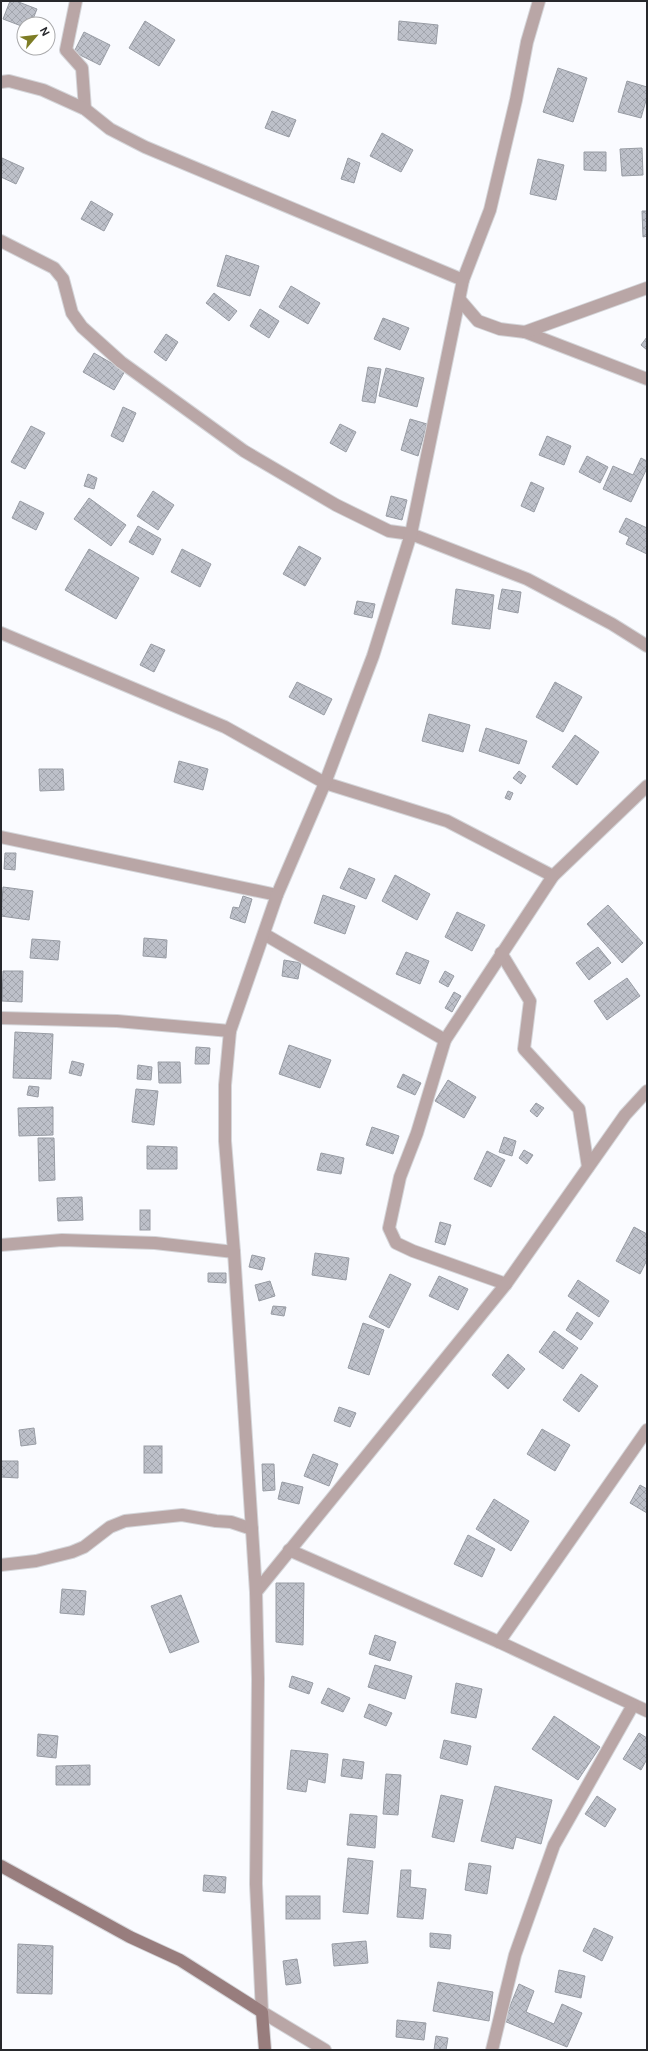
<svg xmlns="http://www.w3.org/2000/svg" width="648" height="2051" font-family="'DM Sans',sans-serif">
<defs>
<pattern id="building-cross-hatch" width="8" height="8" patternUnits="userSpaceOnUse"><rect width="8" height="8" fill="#bdc0c9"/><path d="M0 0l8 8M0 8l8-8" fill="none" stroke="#a2a5ad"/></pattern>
</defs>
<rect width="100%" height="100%" fill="#fafbff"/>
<!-- building -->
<g fill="url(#building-cross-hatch)" stroke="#989ca4">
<polygon points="10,1 16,1 37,9 31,24 24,24 24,27 3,19"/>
<polygon points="145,21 175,40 159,66 129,48"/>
<polygon points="399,21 438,25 436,44 398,40"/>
<polygon points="84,32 110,45 100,65 74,52"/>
<polygon points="558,68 587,78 573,122 543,112"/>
<polygon points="627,81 647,87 647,97 641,118 618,112"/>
<polygon points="272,111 296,120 289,137 265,128"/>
<polygon points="382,133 413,150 401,172 370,156"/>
<polygon points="642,148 643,175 622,176 620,149"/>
<polygon points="584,152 606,152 606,171 584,170"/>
<polygon points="2,158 24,168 16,184 1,177"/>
<polygon points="348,158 360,163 354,183 341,179"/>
<polygon points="538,159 564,165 556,200 530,194"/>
<polygon points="91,201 113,214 104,231 81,219"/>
<polygon points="642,211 647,211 647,236 643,237"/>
<polygon points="226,255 259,266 250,296 217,286"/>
<polygon points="291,286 320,303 308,324 279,307"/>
<polygon points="214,293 237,311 229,321 206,303"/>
<polygon points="260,309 279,321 269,338 250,326"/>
<polygon points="383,318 409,328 400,350 374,339"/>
<polygon points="166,334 178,342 166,361 154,352"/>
<polygon points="647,337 647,350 641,345"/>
<polygon points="94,353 125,371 114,390 83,372"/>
<polygon points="368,367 381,369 375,403 362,401"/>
<polygon points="386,368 424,378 417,407 379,396"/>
<polygon points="123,407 136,413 123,442 111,436"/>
<polygon points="410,419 427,424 418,456 401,450"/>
<polygon points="340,424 356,432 346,452 330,443"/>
<polygon points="31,426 45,433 25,469 11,462"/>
<polygon points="547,436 571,446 564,465 539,455"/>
<polygon points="587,456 608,467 600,483 579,472"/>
<polygon points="641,458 647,461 647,468 631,502 603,489 613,466 633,475"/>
<polygon points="88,474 97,478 94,489 84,486"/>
<polygon points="531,482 544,488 534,512 521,506"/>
<polygon points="153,491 174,505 158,530 137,516"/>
<polygon points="391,496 407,500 402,520 386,516"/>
<polygon points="89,498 126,525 111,546 74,519"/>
<polygon points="20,501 44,513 36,530 12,518"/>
<polygon points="626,518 647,528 647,554 626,544 629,537 619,532"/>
<polygon points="138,526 161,539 153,555 129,542"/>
<polygon points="299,546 321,558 305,586 283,574"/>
<polygon points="89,549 139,578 116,619 65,590"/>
<polygon points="182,549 211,564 200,587 171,572"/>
<polygon points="456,589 494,595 490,629 452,624"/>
<polygon points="502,589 521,592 518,613 498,609"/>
<polygon points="357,601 375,604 372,618 354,614"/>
<polygon points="151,644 165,650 154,672 140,665"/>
<polygon points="297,682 332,699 324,715 289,697"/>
<polygon points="555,682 582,697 563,732 536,717"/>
<polygon points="429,714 470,725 463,752 422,741"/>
<polygon points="486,728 527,741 519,764 479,751"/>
<polygon points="575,735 599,752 577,785 552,767"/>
<polygon points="179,761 208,769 203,790 174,782"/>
<polygon points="39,769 63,769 64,790 40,791"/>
<polygon points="519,771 526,776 521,784 513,778"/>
<polygon points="508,791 513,793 510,800 505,798"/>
<polygon points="5,853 16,853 15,870 4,869"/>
<polygon points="349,868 375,879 366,899 340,888"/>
<polygon points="395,875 430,894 417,920 382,901"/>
<polygon points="3,887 33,891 29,920 1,916"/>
<polygon points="323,895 355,906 345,934 314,923"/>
<polygon points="243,896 252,899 245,923 230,918 233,907 239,908"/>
<polygon points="608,905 643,943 622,963 587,924"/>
<polygon points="457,912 485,925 472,951 445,937"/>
<polygon points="144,938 167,940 166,958 143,956"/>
<polygon points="32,939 60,941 58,960 30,958"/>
<polygon points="598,947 611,963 589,980 576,963"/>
<polygon points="406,952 429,961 420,984 396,974"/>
<polygon points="284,960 301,963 298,979 282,976"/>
<polygon points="3,971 23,971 22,1002 2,1001"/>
<polygon points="445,971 454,976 448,987 439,982"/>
<polygon points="627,978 640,996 607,1020 594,1001"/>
<polygon points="454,992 461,996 452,1012 445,1008"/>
<polygon points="15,1032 53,1034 51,1079 13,1078"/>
<polygon points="289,1045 331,1060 320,1088 279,1074"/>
<polygon points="196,1047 210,1048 209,1064 195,1064"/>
<polygon points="72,1061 84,1064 81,1076 69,1073"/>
<polygon points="158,1062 180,1062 181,1083 159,1083"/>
<polygon points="138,1065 152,1067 151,1080 137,1079"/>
<polygon points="403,1074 421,1083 415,1095 397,1087"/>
<polygon points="448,1080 476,1097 464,1118 435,1101"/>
<polygon points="29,1086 39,1087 38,1097 27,1095"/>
<polygon points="136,1089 158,1091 154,1125 132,1122"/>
<polygon points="536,1103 544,1108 537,1117 530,1111"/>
<polygon points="53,1107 53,1135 19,1136 18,1108"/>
<polygon points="372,1127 399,1136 393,1154 366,1145"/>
<polygon points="504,1137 516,1141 512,1156 499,1152"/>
<polygon points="38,1138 54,1138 55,1180 39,1181"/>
<polygon points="147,1146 177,1147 177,1169 147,1169"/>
<polygon points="524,1150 533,1155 527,1164 519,1158"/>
<polygon points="487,1151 505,1160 491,1187 474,1179"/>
<polygon points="321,1153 344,1158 341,1174 317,1170"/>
<polygon points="82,1197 83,1220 58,1221 57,1198"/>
<rect x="140" y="1210" width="10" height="20"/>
<polygon points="440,1222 451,1225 445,1245 435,1242"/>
<polygon points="634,1227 647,1234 647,1260 640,1274 616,1261"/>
<polygon points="315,1253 349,1258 346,1280 312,1275"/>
<polygon points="252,1255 265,1258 262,1270 249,1267"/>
<polygon points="208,1273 226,1273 226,1283 208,1282"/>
<polygon points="390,1274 411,1284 389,1328 369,1317"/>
<polygon points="439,1276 468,1289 458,1310 429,1296"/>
<polygon points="578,1280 609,1301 599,1317 568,1296"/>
<polygon points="270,1281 275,1296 259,1301 255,1285"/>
<polygon points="273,1306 286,1307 284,1316 271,1314"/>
<polygon points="577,1312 593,1323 581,1340 566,1330"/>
<polygon points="363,1323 384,1330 369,1375 348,1368"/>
<polygon points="554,1331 578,1348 563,1369 539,1352"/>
<polygon points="508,1354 525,1369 508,1389 492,1375"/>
<polygon points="581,1374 598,1386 579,1412 563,1400"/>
<polygon points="339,1407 356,1413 350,1427 334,1421"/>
<polygon points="34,1428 36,1444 21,1446 19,1430"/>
<polygon points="542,1429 570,1445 555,1471 527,1454"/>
<rect x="144" y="1446" width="18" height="27"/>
<polygon points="313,1454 338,1464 329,1486 304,1476"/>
<polygon points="1,1461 18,1461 18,1478 1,1477"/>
<polygon points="262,1464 274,1464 275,1490 263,1491"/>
<polygon points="282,1482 303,1487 299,1504 278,1499"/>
<polygon points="640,1485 647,1489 647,1513 630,1503"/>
<polygon points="494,1499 529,1521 511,1551 476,1529"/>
<polygon points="468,1535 495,1549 482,1577 454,1564"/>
<polygon points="276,1583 304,1583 303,1645 276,1642"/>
<polygon points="62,1589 86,1591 84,1615 60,1613"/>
<polygon points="181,1595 199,1642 170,1653 151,1606"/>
<polygon points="375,1635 396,1642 390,1661 369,1654"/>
<polygon points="375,1665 412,1676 405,1699 368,1687"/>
<polygon points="292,1676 313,1683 309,1694 289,1687"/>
<polygon points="456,1683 482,1689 476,1718 451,1713"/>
<polygon points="328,1688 350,1698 343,1712 321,1703"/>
<polygon points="369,1704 392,1713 386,1726 364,1717"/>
<polygon points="554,1716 600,1747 578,1780 532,1749"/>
<polygon points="639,1733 647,1738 647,1759 641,1770 623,1759"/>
<polygon points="38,1734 58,1736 56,1758 37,1756"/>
<polygon points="444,1740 471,1746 467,1765 440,1758"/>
<polygon points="291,1750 328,1754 325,1783 308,1779 306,1792 287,1789"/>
<polygon points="343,1759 364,1762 362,1779 341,1776"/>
<polygon points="90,1765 90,1785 56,1785 56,1766"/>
<polygon points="386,1774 401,1775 398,1815 383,1814"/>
<polygon points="495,1786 552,1800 541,1844 516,1837 513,1849 481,1841"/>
<polygon points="441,1795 463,1800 454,1842 432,1837"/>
<polygon points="597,1796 616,1809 605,1827 585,1814"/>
<polygon points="350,1814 377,1816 375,1848 347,1845"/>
<polygon points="348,1858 373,1861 368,1914 343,1912"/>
<polygon points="469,1863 491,1866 487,1894 465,1890"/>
<polygon points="401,1870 411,1870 410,1887 426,1889 423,1919 397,1917"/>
<polygon points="204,1875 226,1877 225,1893 203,1891"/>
<rect x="286" y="1896" width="34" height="23"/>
<polygon points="594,1928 613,1937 602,1961 583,1951"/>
<polygon points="430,1933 451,1935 450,1949 430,1947"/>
<polygon points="366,1941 368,1963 334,1966 332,1944"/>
<polygon points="18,1944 53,1946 52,1994 17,1993"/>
<polygon points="297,1959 301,1983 286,1985 283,1961"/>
<polygon points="559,1970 585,1976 581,1998 555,1992"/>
<polygon points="438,1982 493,1992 489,2021 433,2011"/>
<polygon points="519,1984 534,1991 526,2012 554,2024 562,2004 582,2013 567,2047 504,2021"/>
<polygon points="397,2020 426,2023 424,2040 396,2037"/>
<polygon points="436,2036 448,2038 446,2050 434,2050"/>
</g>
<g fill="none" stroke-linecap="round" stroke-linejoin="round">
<!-- street casing -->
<g stroke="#d4d5d9" stroke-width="14">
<g id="street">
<polyline points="76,1 66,50 82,68 85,109"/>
<polyline points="1,82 9,81 43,90 85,109 110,129 145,147 463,280"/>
<polyline points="1,241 54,268 63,279 72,313 82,327 121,362 244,451 336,505 389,531 411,534 527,579 612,624 647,646"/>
<polyline points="460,300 478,321 500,329 525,332 647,379"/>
<polyline points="525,332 647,288"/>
<polyline points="1,633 225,727 325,783 447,821 553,876"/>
<polyline points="1,837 277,895"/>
<polyline points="264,934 445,1040"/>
<polyline points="501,953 530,1001 524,1049 579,1109 588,1167"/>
<polyline points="1,1018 117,1021 230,1031"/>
<polyline points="1,1245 62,1240 155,1243 234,1252"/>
<polyline points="506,1284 413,1251 396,1243 389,1228 400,1177 417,1133 445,1040 553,876 647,786"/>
<polyline points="289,1550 499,1642 647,1711"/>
<polyline points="1,1565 36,1561 72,1552 84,1547 110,1527 125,1521 182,1515 216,1521 231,1522 252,1529"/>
<polyline points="256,1592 506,1284 625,1115 647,1091"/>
<polyline points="499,1642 647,1430"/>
<polyline points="325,2050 262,2012 256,1884 258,1679 256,1592 234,1252 225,1141 225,1085 230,1031 277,895 325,783 373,656 411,534 463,280 490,210 516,100 527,42 539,1"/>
<polyline points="492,2050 515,1955 554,1845 633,1705"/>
</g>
</g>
<!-- secondary casing -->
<g stroke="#d4d5d9" stroke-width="14">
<polyline id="secondary" points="1,1866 130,1937 180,1960 262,2012 265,2050"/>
</g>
<!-- street -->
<use href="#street" stroke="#b9a6a6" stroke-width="12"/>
<!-- secondary -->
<use href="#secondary" stroke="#987d7d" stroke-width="12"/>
</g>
<!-- border -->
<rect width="648" height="2051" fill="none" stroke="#27282c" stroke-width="4"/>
<!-- north arrow -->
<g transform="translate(36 36) rotate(62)"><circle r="19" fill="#ffffff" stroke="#a9a9ab"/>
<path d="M0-3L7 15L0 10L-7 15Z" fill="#7e7d25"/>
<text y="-6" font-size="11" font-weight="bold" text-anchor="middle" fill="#27282c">N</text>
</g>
</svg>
